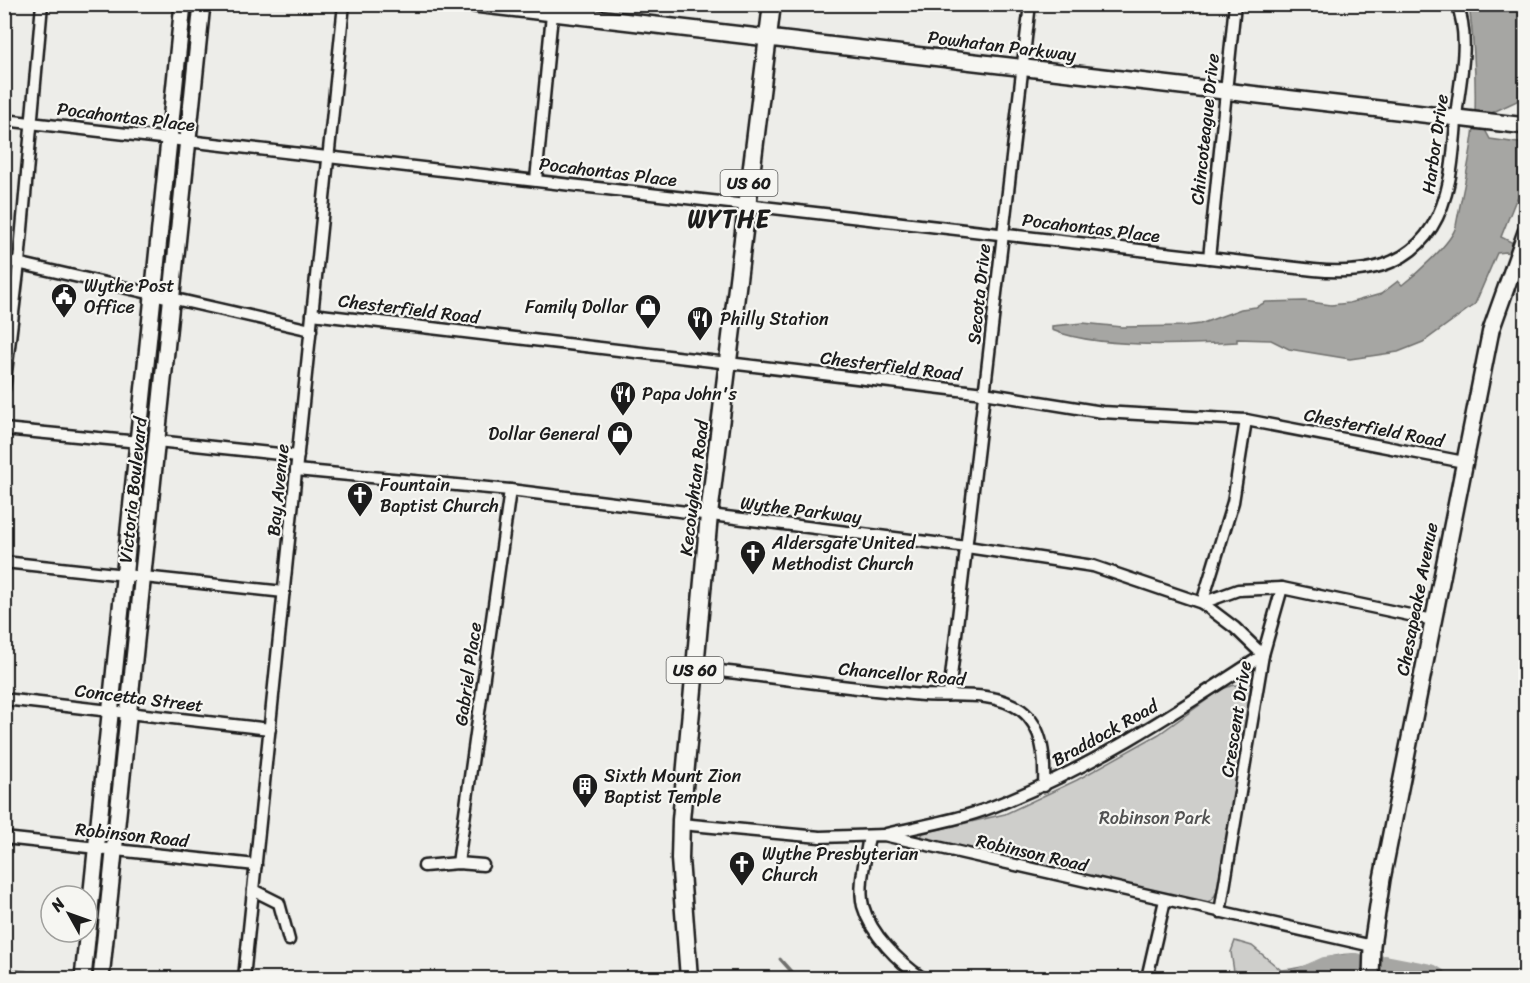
<svg xmlns="http://www.w3.org/2000/svg" width="1530" height="983" font-family="Sriracha,sans-serif">
<rect width="100%" height="100%" fill="#edede9"/>
<filter id="ink" filterUnits="userSpaceOnUse"><feTurbulence type="fractalNoise" baseFrequency=".0167" numOctaves="2"/><feDisplacementMap in="SourceGraphic" scale="12" xChannelSelector="R" yChannelSelector="G"/><feConvolveMatrix kernelMatrix="1 2 1 2 8 2 1 2 1" color-interpolation-filters="sRGB"/></filter>
<g filter="url(#ink)">
<!-- green -->
<g fill="#cececb" stroke="#757574" stroke-width="1.5">
<polygon points="1234,685 1249,687 1253,695 1217,892 1212,900 1205,903 920,839 923,833 1005,814 1077,780 1159,734 1222,689"/>
<path d="M1235 941 1252 946 1281 970C1309 970 1325 953 1356 954L1355 978H1235L1231 952Z"/>
</g>
<!-- water -->
<path fill="#a6a6a3" stroke="#6f6f6d" stroke-width="1.5" d="M1469 5H1521L1526 12 1525 83 1517 101 1487 115 1484 128 1490 139 1525 144V184L1515 202 1501 237 1525 249V259L1506 252 1497 253 1475 304 1423 342 1398 352 1350 359 1289 349 1271 340 1237 339V342C1188 345 1098 349 1052 330V326L1083 323 1122 327 1184 326 1200 324 1241 309 1256 307 1266 302 1304 301 1331 305 1349 303 1381 294 1398 281 1402 285C1415 275 1452 243 1456 226 1462 193 1474 146 1475 114 1476 77 1474 41 1469 5Z"/>
<g fill="none" stroke-linecap="round" stroke-linejoin="round">
<!-- stream -->
<polyline stroke="#6f6f6d" stroke-width="3" points="780,959 797,978"/>
<!-- river -->
<g stroke="#a6a6a3" stroke-width="18">
<polyline points="1385,964 1431,973 1439,978"/>
<polyline points="1298,978 1325,966 1357,962"/>
</g>
<!-- street casing -->
<g stroke="#1c1c1c" stroke-width="15">
<g id="street">
<path d="M4 120 1314 270C1385 277 1434 256 1449 181 1454 158 1455 132 1457 108 1461 75 1470 37 1457 4"/>
<polyline points="536,180 553,4"/>
<polyline points="1209,258 1235,4"/>
<polyline points="4,260 311,330"/>
<polyline points="312,314 984,393 1102,412 1246,420 1464,462"/>
<polyline points="4,389 19,263 42,4"/>
<polyline points="4,429 139,442"/>
<polyline points="157,441 298,456"/>
<polyline points="296,470 510,490 967,547 1093,566 1202,603 1238,590 1282,588 1433,620"/>
<polyline points="4,562 284,592"/>
<path d="M696 668C771 677 847 688 923 695 954 697 993 690 1021 710 1044 727 1045 760 1044 786"/>
<polyline points="949,694 1030,4"/>
<polyline points="4,699 270,729"/>
<polyline points="681,824 820,837 884,835 1372,946"/>
<path d="M886 834C920 826 959 820 992 807 1090 769 1176 712 1263 655L1282 588"/>
<path d="M869 836C866 857 858 885 863 906 871 935 899 962 922 978"/>
<polyline points="4,838 256,865"/>
<polyline points="458,863 510,490"/>
<polyline points="424,866 458,863 483,865"/>
<polyline points="253,890 279,903 289,940"/>
<polyline points="1220,912 1263,655 1235,628 1202,603 1233,502 1246,420"/>
<polyline points="4,976 25,978"/>
<polyline points="244,978 344,4"/>
<polyline points="1147,978 1165,900"/>
</g>
</g>
<!-- secondary casing -->
<g stroke="#1c1c1c" stroke-width="20">
<g id="secondary">
<polyline points="475,4 1526,126"/>
<polyline points="83,978 183,4"/>
<polyline points="101,978 202,4"/>
<polyline points="1371,978 1372,946 1382,879 1491,330 1526,232"/>
</g>
</g>
<!-- primary casing -->
<g stroke="#1c1c1c" stroke-width="21">
<polyline id="primary" points="689,978 680,859 681,820 709,515 772,4"/>
</g>
<!-- street -->
<use href="#street" stroke="#f6f6f2" stroke-width="10"/>
<!-- secondary -->
<use href="#secondary" stroke="#f6f6f2" stroke-width="15"/>
<!-- primary -->
<use href="#primary" stroke="#f6f6f2" stroke-width="16"/>
</g>
</g>
<!-- icons -->
<defs>
<g id="civic-pin" transform="scale(1.35)"><path d="M0 17L-7.5 6A9.5 9.5 0 1 1 7.5 6Z" fill="#1c1c1c" stroke="#f6f6f2"/><path d="M-.6-6.5H3V-4.5H.6V-3L4-1V1h2V6H-6V1h2V-1L-.6-3ZM-1.2 2.5V6h2.4V2.5Z" fill="#fff"/></g>
<g id="shop-pin" transform="scale(1.35)"><path d="M0 17L-7.5 6A9.5 9.5 0 1 1 7.5 6Z" fill="#1c1c1c" stroke="#f6f6f2"/><path d="M-5-2.5h2.3a2.7 3.5 0 0 1 5.4 0H5L5.5 6h-11ZM-1.5-2.5h3a1.5 2.3 0 0 0-3 0Z" fill="#fff"/></g>
<g id="restaurant-pin" transform="scale(1.35)"><path d="M0 17L-7.5 6A9.5 9.5 0 1 1 7.5 6Z" fill="#1c1c1c" stroke="#f6f6f2"/><path d="M-5-6h1v4h1v-4h1v4h1v-4h1v5L-1.5 .5V6h-2V.5L-5-1ZM5-6V6H3V1.5H1.5Q1.5-4 5-6Z" fill="#fff"/></g>
<g id="church-pin" transform="scale(1.35)"><path d="M0 17L-7.5 6A9.5 9.5 0 1 1 7.5 6Z" fill="#1c1c1c" stroke="#f6f6f2"/><path d="M-1.2-6h2.4v3.5h3.3v2.4h-3.3V6h-2.4V-.1h-3.3v-2.4h3.3Z" fill="#fff"/></g>
<g id="building-pin" transform="scale(1.35)"><path d="M0 17L-7.5 6A9.5 9.5 0 1 1 7.5 6Z" fill="#1c1c1c" stroke="#f6f6f2"/><path d="M-4-6H4V6H1V3H-1V6H-4ZM-2.5-4.3h1.7v1.8h-1.7ZM.8-4.3h1.7v1.8H.8ZM-2.5-1h1.7V.8h-1.7ZM.8-1h1.7V.8H.8Z" fill="#fff"/></g>
</defs>
<g fill-rule="evenodd">
<use href="#civic-pin" x="64" y="296"/>
<use href="#shop-pin" x="648" y="307"/>
<use href="#restaurant-pin" x="700" y="319"/>
<use href="#restaurant-pin" x="623" y="394"/>
<use href="#shop-pin" x="620" y="434"/>
<use href="#church-pin" x="360" y="495"/>
<use href="#church-pin" x="753" y="553"/>
<use href="#building-pin" x="585" y="786"/>
<use href="#church-pin" x="742" y="864"/>
</g>
<g text-anchor="middle" stroke-width="4.5" stroke-linejoin="round" paint-order="stroke">
<!-- shield labels -->
<g fill="#f6f6f2" stroke="#5d5d5c" stroke-width="1.5">
<rect x="720.5" y="170" width="57" height="26" rx="4.5"/>
<rect x="666.5" y="657" width="57" height="26" rx="4.5"/>
</g>
<g font-size="16" font-weight="bold" fill="#1c1c1c">
<text x="749" y="189">US 60</text>
<text x="695" y="676">US 60</text>
</g>
<!-- street labels -->
<g font-size="18" fill="#1c1c1c" stroke="#f6f6f2">
<text transform="translate(1002 46) rotate(7)" y="6">Powhatan Parkway</text>
<text transform="translate(126 117) rotate(7)" y="6">Pocahontas Place</text>
<text transform="translate(1205 129) rotate(-84)" y="6">Chincoteague Drive</text>
<text transform="translate(1435 144) rotate(-82)" y="6">Harbor Drive</text>
<text transform="translate(608 172) rotate(7)" y="6">Pocahontas Place</text>
<text transform="translate(1091 228) rotate(7)" y="6">Pocahontas Place</text>
<text transform="translate(979 294) rotate(-84)" y="6">Secota Drive</text>
<text transform="translate(409 309) rotate(7)" y="6">Chesterfield Road</text>
<text transform="translate(891 366) rotate(7)" y="6">Chesterfield Road</text>
<text transform="translate(1374 428) rotate(11)" y="6">Chesterfield Road</text>
<text transform="translate(694 488) rotate(-83)" y="6">Kecoughtan Road</text>
<text transform="translate(133 490) rotate(-84)" y="6">Victoria Boulevard</text>
<text transform="translate(278 490) rotate(-84)" y="6">Bay Avenue</text>
<text transform="translate(801 510) rotate(7)" y="6">Wythe Parkway</text>
<text transform="translate(1417 599) rotate(-79)" y="6">Chesapeake Avenue</text>
<text transform="translate(468 674) rotate(-82)" y="6">Gabriel Place</text>
<text transform="translate(902 674) rotate(5)" y="6">Chancellor Road</text>
<text transform="translate(139 698) rotate(7)" y="6">Concetta Street</text>
<text transform="translate(1236 719) rotate(-81)" y="6">Crescent Drive</text>
<text transform="translate(1105 733) rotate(-29)" y="6">Braddock Road</text>
<text transform="translate(132 835) rotate(6)" y="6">Robinson Road</text>
<text transform="translate(1032 853) rotate(13)" y="6">Robinson Road</text>
</g>
<!-- poi labels -->
<g font-size="18" fill="#1c1c1c" stroke="#f6f6f2" text-anchor="start">
<text x="84" y="292">Wythe Post<tspan x="84" dy="21">Office</tspan></text>
<text x="628" y="313" text-anchor="end">Family Dollar</text>
<text x="720" y="325">Philly Station</text>
<text x="642" y="400">Papa John's</text>
<text x="600" y="440" text-anchor="end">Dollar General</text>
<text x="380" y="491">Fountain<tspan x="380" dy="21">Baptist Church</tspan></text>
<text x="772" y="549">Aldersgate United<tspan x="772" dy="21">Methodist Church</tspan></text>
<text x="604" y="782">Sixth Mount Zion<tspan x="604" dy="21">Baptist Temple</tspan></text>
<text x="762" y="860">Wythe Presbyterian<tspan x="762" dy="21">Church</tspan></text>
</g>
<!-- park labels -->
<g font-size="18" fill="#515151" stroke="#f6f6f2">
<text x="1155" y="824">Robinson Park</text>
</g>
<!-- district labels -->
<g font-size="24" font-weight="bold" letter-spacing="1.5" fill="#1c1c1c" stroke="#f6f6f2">
<text x="729" y="227">WYTHE</text>
</g>
</g>
<!-- margin -->
<rect width="1530" height="983" fill="none" stroke="#f6f6f2" stroke-width="24"/>
<rect x="12" y="12" width="1506" height="959" fill="none" stroke="#1c1c1c" stroke-width="2" filter="url(#ink)"/>
<!-- north arrow -->
<g transform="translate(69 914) rotate(310)"><circle r="28" fill="#f6f6f2" stroke="#9f9f9c" stroke-width="1.5"/>
<path d="M0-4.5L10 22L0 15L-10 22Z" fill="#1c1c1c"/>
<text y="-9" font-size="16" font-weight="bold" text-anchor="middle" fill="#1c1c1c">N</text>
</g>
</svg>
